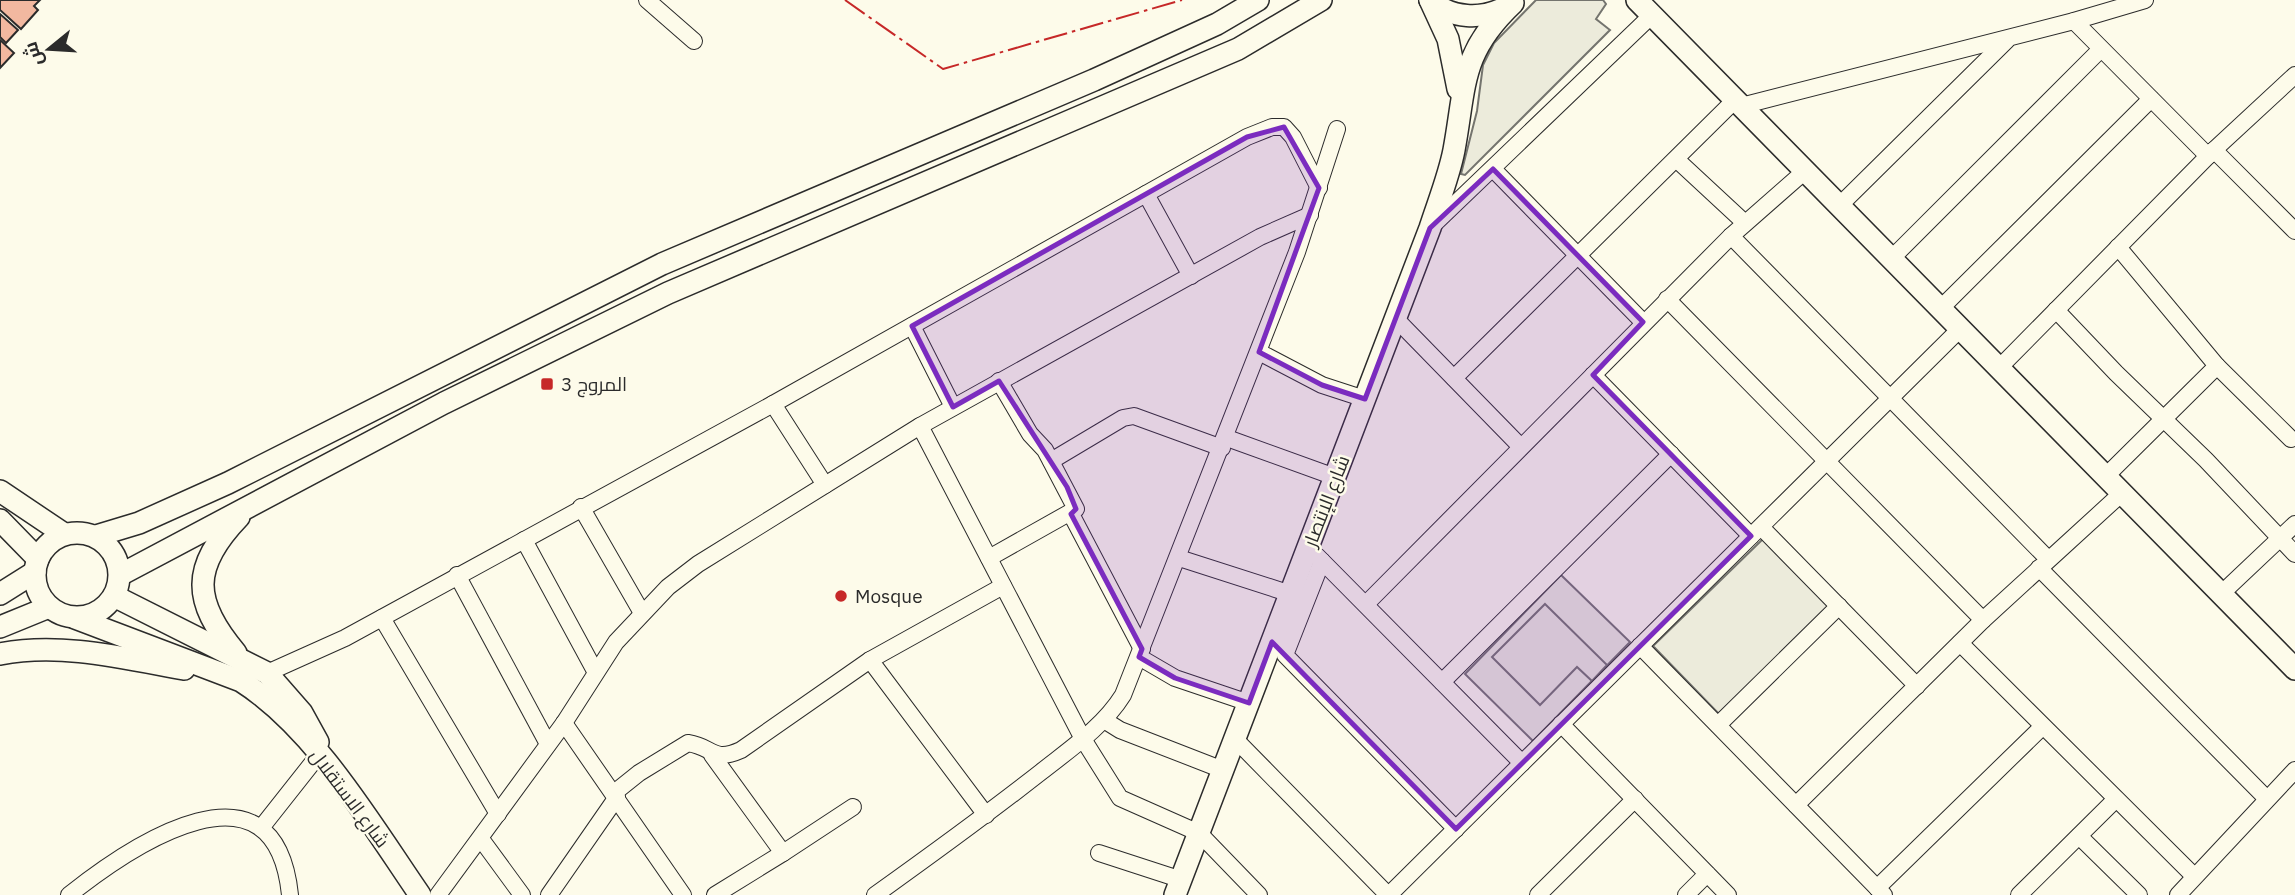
<svg xmlns="http://www.w3.org/2000/svg" width="2295" height="895" font-family="'IBM Plex Sans',Cairo,sans-serif">
<rect width="100%" height="100%" fill="#fdfbea"/>
<!-- green -->
<g fill="#ecebdb" stroke="#74746e" stroke-width="2">
<polygon points="1536,0 1603,0 1606,4 1596,19 1610,30 1465,175 1461,174 1477,111 1483,65 1494,43"/>
<polygon points="1764,538 1830,606 1719,714 1653,646"/>
<polygon points="1561,575 1630,642 1533,741 1465,674"/>
</g>
<!-- parking -->
<polygon fill="#eceadb" stroke="#74746e" stroke-width="2" points="1545,604 1607,665 1592,681 1577,667 1540,705 1492,657"/>
<!-- building -->
<g fill="#f2b8a0" stroke="#2b2b2b" stroke-width="2">
<polygon points="0,0 40,0 34,6 38,10 21,29 0,10"/>
<polygon points="0,14 18,30 6,43 0,37"/>
<polygon points="0,40 14,53 0,68"/>
</g>
<g fill="none" stroke-linecap="round" stroke-linejoin="round">
<!-- street casing -->
<g stroke="#2b2b2b" stroke-width="18">
<g id="street">
<polyline points="647,0 694,41"/>
<polyline points="2074,21 2208,156"/>
<polyline points="1741,106 2074,21 2145,0"/>
<polyline points="2214,150 2295,231"/>
<polyline points="1676,159 1745,223"/>
<polyline points="1493,169 1643,322"/>
<polyline points="1146,194 1191,276"/>
<polyline points="1839,206 2007,40"/>
<polyline points="1431,227 1652,15"/>
<polyline points="1731,236 2048,559"/>
<polyline points="2118,247 2217,366 2291,439"/>
<polyline points="1891,259 2101,49"/>
<polyline points="1667,299 1983,620"/>
<polyline points="1940,309 2151,99"/>
<polyline points="2056,310 2116,373 2206,460 2295,554"/>
<polyline points="1396,319 1521,447"/>
<polyline points="912,326 953,407"/>
<polyline points="1259,352 1322,385 1365,399"/>
<polyline points="1999,368 2214,150 2295,75"/>
<polyline points="1593,375 1751,536"/>
<polyline points="1454,378 1735,100"/>
<polyline points="773,404 825,485"/>
<polyline points="920,426 1083,739 1120,798 1199,833 1259,895"/>
<polyline points="1227,438 1335,477"/>
<polyline points="1051,461 1123,418 1134,416 1222,448"/>
<polyline points="2105,477 2217,366"/>
<polyline points="581,507 642,613"/>
<polyline points="1071,514 1142,649"/>
<polyline points="1761,527 1917,686"/>
<polyline points="524,540 595,671"/>
<polyline points="1317,556 1522,763"/>
<polyline points="989,558 1076,509 1045,450 1030,434 999,381"/>
<polyline points="1179,558 1291,594"/>
<polyline points="1322,561 1285,655 1456,829"/>
<polyline points="2039,568 2266,798"/>
<polyline points="457,575 548,744"/>
<polyline points="2221,594 2295,524"/>
<polyline points="1366,604 1731,236 1805,171"/>
<polyline points="382,618 498,814"/>
<polyline points="1960,643 2194,876"/>
<polyline points="1640,646 1884,895"/>
<polyline points="1139,657 1175,678 1249,703"/>
<polyline points="267,673 345,638 773,404 1247,137 1272,127 1284,127 1293,137 1319,188"/>
<polyline points="1442,682 1671,454"/>
<polyline points="1104,720 1120,730 1223,770"/>
<polyline points="564,723 683,895"/>
<polyline points="1561,724 1728,895"/>
<polyline points="1718,725 1839,606"/>
<polyline points="1235,739 1388,895"/>
<polyline points="712,755 783,853 715,895"/>
<path d="M614 793 639 773 688 743C714 747 712 763 741 750L870 660"/>
<polyline points="1796,805 1983,620 2122,493"/>
<polyline points="986,815 870,660 1003,586"/>
<polyline points="261,828 321,752"/>
<polyline points="2079,836 2139,895"/>
<polyline points="481,839 522,895"/>
<polyline points="783,853 853,807"/>
<polyline points="1099,853 1182,880"/>
<polyline points="1877,888 2042,727"/>
<path d="M69 895C132 845 275 749 290 895"/>
<polyline points="438,895 564,723 616,642 668,587 698,564 920,426 1260,237 1310,215"/>
<polyline points="549,895 617,797"/>
<path d="M875 895C931 855 986 815 1041 772 1070 749 1103 727 1123 695L1297 252 1337 129"/>
<polyline points="1389,895 1960,329"/>
<polyline points="1538,895 1635,799"/>
<polyline points="1686,895 1707,874"/>
<polyline points="2019,895 2115,800"/>
<polyline points="2178,895 2295,770"/>
</g>
</g>
<!-- secondary casing -->
<g stroke="#2b2b2b" stroke-width="24">
<g id="secondary">
<polyline points="1430,0 1448,39 1458,89"/>
<path d="M1430 0C1451 19 1482 20 1506 7"/>
<polyline points="1637,0 2295,669"/>
<polyline points="0,491 64,534"/>
<polyline points="0,520 38,559"/>
<circle cx="77" cy="575" r="42"/>
<polyline points="96,536 139,523 228,483 662,264 1094,80 1217,24 1258,0"/>
<polyline points="120,575 444,403 668,293 1238,49 1321,0"/>
<polyline points="0,594 35,572"/>
<polyline points="114,596 267,673 302,713 318,742"/>
<path d="M75 618 241 681C315 728 371 824 420 895"/>
<polyline points="0,627 49,607"/>
<path d="M236 653C192 601 191 567 239 517"/>
<path d="M0 654C60 642 124 658 184 669"/>
<path d="M1175 895 1430 228C1438 203 1449 176 1454 150 1466 85 1460 53 1513 3"/>
</g>
</g>
<!-- street -->
<use href="#street" stroke="#fdfbea" stroke-width="16"/>
<!-- secondary -->
<use href="#secondary" stroke="#fdfbea" stroke-width="21"/>
<!-- power -->
<polyline stroke="#c62828" stroke-width="2" stroke-dasharray="24 5 3.5 5" stroke-linecap="butt" points="845,0 943,69 1182,0"/>
</g>
<!-- marked area -->
<path fill="#7b2cbf" fill-opacity="0.2" stroke="#7b2cbf" stroke-width="5" stroke-linejoin="round" d="M1284 127 1319 188 1259 352 1322 385 1365 399 1430 228 1493 169 1643 322 1593 375 1751 536 1456 829 1272 642 1249 703 1175 678 1139 657 1142 649 1071 514 1076 509 1067 487 999 381 953 407 912 326 1247 137Z"/>
<!-- markers -->
<g fill="#c62828" stroke="#fdfbea" stroke-width="2.5">
<rect x="540" y="377" width="14" height="14" rx="3.5"/>
<circle cx="841" cy="596" r="7"/>
</g>
<g text-anchor="middle" stroke-width="5" stroke-linejoin="round" paint-order="stroke">
<!-- poi labels -->
<g font-size="19" fill="#2b2b2b" stroke="#fdfbea" text-anchor="start">
<text x="561" y="391">المروج 3</text>
<text x="855" y="603">Mosque</text>
</g>
<!-- street labels -->
<g font-size="19" fill="#2b2b2b" stroke="#fdfbea">
<text transform="translate(1326 501) rotate(-69)" y="7">شارع الإنتصار</text>
<text transform="translate(350 798) rotate(53)" y="7">شارع الاستقلال</text>
</g>
</g>
<!-- north arrow -->
<g transform="translate(49 49) rotate(252)" stroke="#fdfbea" stroke-width="5" paint-order="stroke">
<path d="M0-5L12 26L0 18L-12 26Z" fill="#2b2b2b"/>
<text y="-10" font-size="19" font-weight="bold" text-anchor="middle" fill="#2b2b2b">ش</text>
</g>
</svg>
